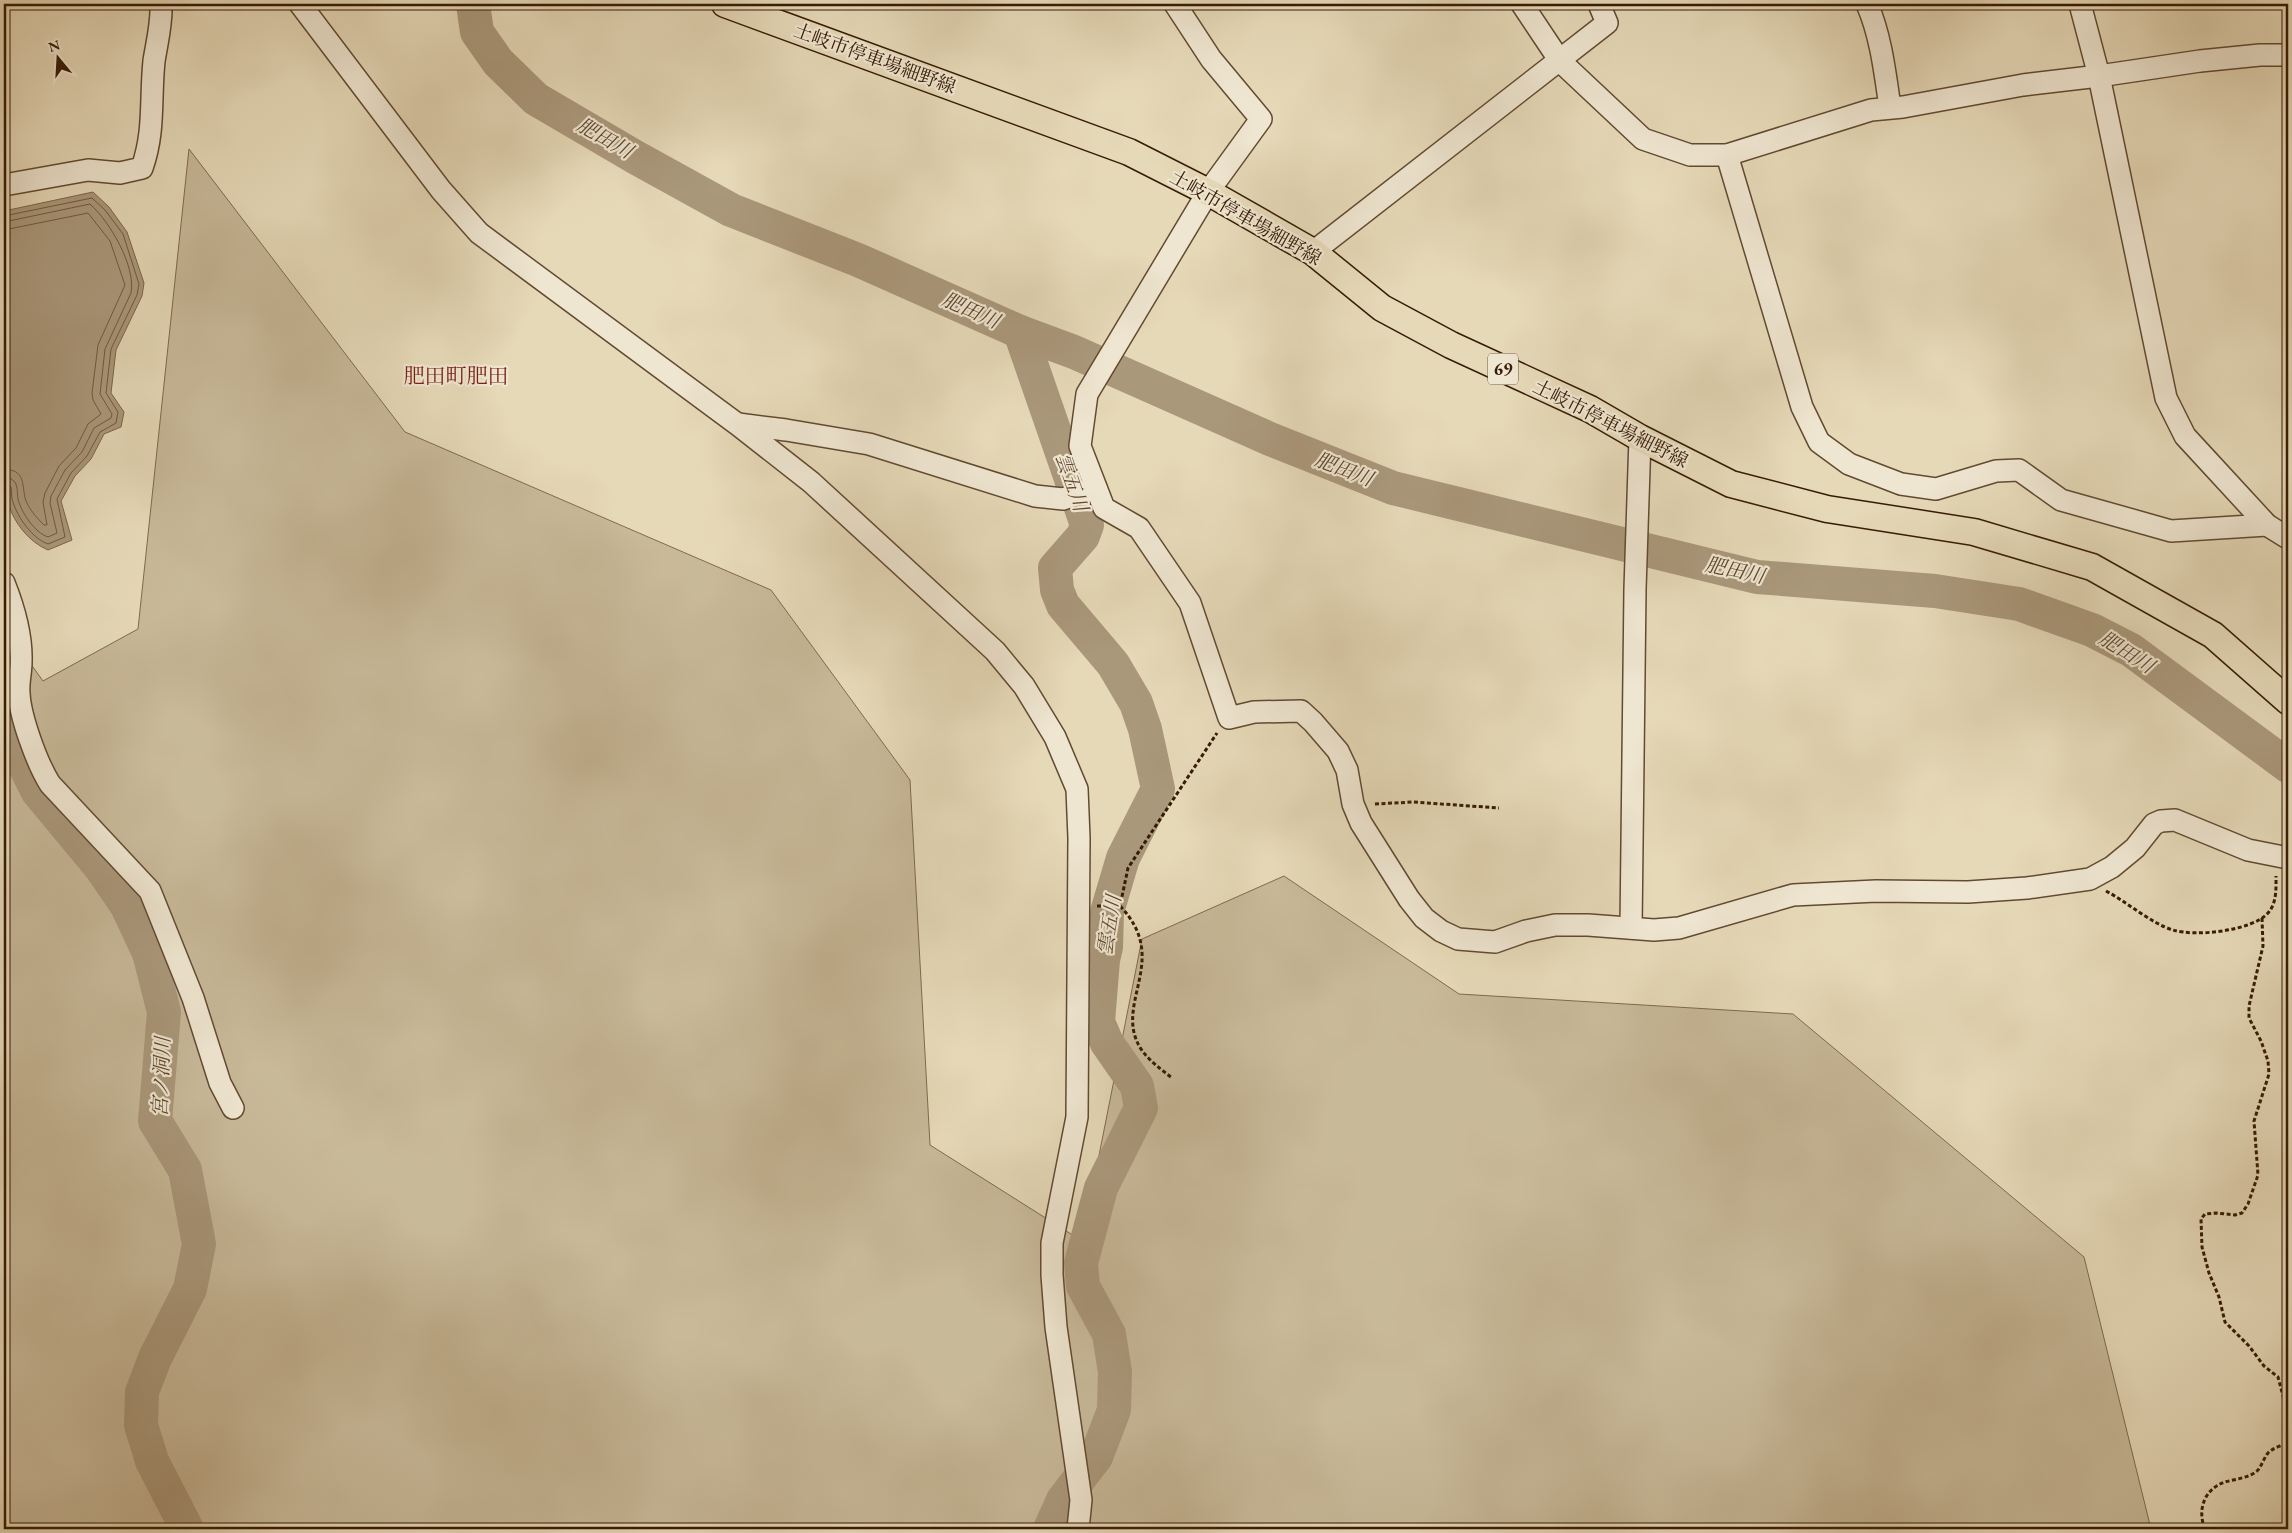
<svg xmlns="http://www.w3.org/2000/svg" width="2292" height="1533" font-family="'EB Garamond','Noto Serif JP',serif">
<rect width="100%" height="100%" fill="#e6d9b8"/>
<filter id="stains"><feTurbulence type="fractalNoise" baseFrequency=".004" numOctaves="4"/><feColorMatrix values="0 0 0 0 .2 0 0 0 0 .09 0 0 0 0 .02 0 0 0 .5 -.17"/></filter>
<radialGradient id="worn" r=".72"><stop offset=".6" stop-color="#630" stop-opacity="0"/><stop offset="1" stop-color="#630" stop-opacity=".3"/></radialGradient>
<!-- green -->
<polygon fill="#c8b999" stroke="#7f6a4e" points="189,149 405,432 771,590 910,780 930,1145 1082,1241 1142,939 1284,876 1459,994 1793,1014 2084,1257 2151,1529 4,1529 4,627 43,681 138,629"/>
<!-- water -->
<path fill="#aa987b" stroke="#7c664b" d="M93 192 109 207 127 232 144 283 142 296 116 350 111 393 124 412 121 427 104 434 91 459 75 476 61 501 72 540 48 550C29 542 14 523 8 503 5 497 7 491 4 485V211Z"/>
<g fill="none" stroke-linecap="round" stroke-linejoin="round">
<!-- shore -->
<g stroke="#705a40" stroke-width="1">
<path d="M4 216 92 198 105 210 123 234 139 284 137 295 111 349 106 393 118 412 116 423 100 432 87 456 71 473 57 499 65 537 48 544C32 538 18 518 13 502 11 498 12 492 11 487L4 483"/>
<path d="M4 222 90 204C110 222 136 266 131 293L105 349 100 394 112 414 111 418 94 428 82 452 65 470 51 496 50 503 57 533 48 537C35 533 21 512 18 499 17 493 18 488 15 482L10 478 4 477"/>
<path d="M4 230 88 213 110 241 125 285 98 345 92 393 93 400 101 414 88 424 76 448 59 466 45 493 43 502 47 525H44C36 517 28 508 25 498 22 483 25 470 4 469"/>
</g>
<!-- river -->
<g stroke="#aa987b" stroke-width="34">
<polyline points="473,4 477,32 498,62 536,99 635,157 731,210 858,260 1020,332 1074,352 1270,439 1393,488 1757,577 1935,591 2019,604 2092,630 2131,650 2288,766"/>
<polyline points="1020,332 1087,525 1083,536 1055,568 1057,590 1063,605 1113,664 1136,703 1145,729 1158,789 1123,858 1107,912 1106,947 1103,960 1098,1022 1107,1043 1137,1086 1141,1108 1101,1188 1081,1263 1083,1286 1109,1334 1115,1372 1114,1410 1096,1457 1063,1500 1050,1529"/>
<polyline points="4,699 8,733 38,792 101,868 127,906 149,953 164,1012 155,1121 185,1170 199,1244 190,1289 155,1358 142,1392 141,1425 152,1461 187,1529"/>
</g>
<!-- minor casing -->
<g stroke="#624a31" stroke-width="24">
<g id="minor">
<polyline points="300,4 441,190 479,233 737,424 811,482 995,651 1024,686 1055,737 1077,789 1079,838 1077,1117 1052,1243 1052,1275 1056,1327 1081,1500 1078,1529"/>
<polyline points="1175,4 1211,59 1261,119 1208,192 1087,394 1080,446 1104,508 1139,528 1190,603 1229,718 1254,712 1301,711 1313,722 1338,751 1347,770 1353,804 1361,823 1409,899 1424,918 1441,931 1458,939 1495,942 1526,931 1555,925 1588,925 1654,930 1679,928 1793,895 1876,891 1968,892 2027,888 2090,879 2112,867 2135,848 2154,824 2161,821 2175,820 2248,850 2288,858"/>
<polyline points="1522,4 1560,61 1643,139 1690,155 1727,155 1871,110 1903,107 2023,85 2099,76 2200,61 2260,55 2288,55"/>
<path d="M1867 4C1881 36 1885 73 1890 107"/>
<polyline points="2080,4 2099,76 2166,398 2185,436 2267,525 2288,538"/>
<polyline points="1727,155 1802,407 1819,442 1849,464 1901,484 1936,489 1996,471 2019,470 2061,500 2171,531 2267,525"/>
<path d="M4 185 88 170 120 173 142 168C155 131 150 100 154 61 157 42 162 23 161 4"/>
<polyline points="1313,252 1607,23 1599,4"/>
<polyline points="738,424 786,430 869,444 1035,496 1063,499 1096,488"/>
<path d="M4 583C14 608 22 634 21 662 21 672 18 683 19 693 20 717 37 763 50 784L150 891 193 998 220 1083 233 1108"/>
<polyline points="1631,928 1635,589 1640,438"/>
</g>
</g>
<!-- major casing -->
<g stroke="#361b04" stroke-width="29">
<polyline id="major" points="725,4 1129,152 1208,192 1313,252 1382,308 1451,345 1590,409 1640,438 1731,484 1827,509 1974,532 2092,567 2213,635 2288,701"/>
</g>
<!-- path -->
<g stroke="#361b04" stroke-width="3" stroke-dasharray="4 2.5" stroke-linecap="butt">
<polyline points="1375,804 1413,802 1499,808"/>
<path d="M2106 891C2127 902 2152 924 2173 930 2195 937 2252 931 2268 913 2277 903 2276 888 2276 876"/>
<polyline points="1097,906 1120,906 1128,868 1217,733"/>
<path d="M1120 906C1172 960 1112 1004 1141 1049 1149 1061 1161 1069 1172 1078"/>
<polyline points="2262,918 2263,946 2249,1006 2249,1018 2261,1041 2268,1061 2269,1074 2254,1121 2258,1175 2248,1204 2242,1213 2235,1215 2216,1213 2205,1214 2201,1219 2202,1247 2209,1273 2219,1297 2225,1322 2249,1346 2264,1366 2278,1377 2288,1415"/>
<path d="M2205 1529C2197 1510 2204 1489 2225 1482 2235 1479 2250 1478 2258 1470 2262 1465 2264 1458 2268 1453 2274 1447 2282 1446 2288 1442"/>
</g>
<!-- minor -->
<use href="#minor" stroke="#efe6d1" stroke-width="21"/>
<!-- major -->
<use href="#major" stroke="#e6d9b8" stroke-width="26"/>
</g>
<g text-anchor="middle" stroke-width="4.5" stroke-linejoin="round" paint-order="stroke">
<!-- shield labels -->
<rect fill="#efe6d1" stroke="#6e5842" stroke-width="1" x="1488" y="353.5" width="30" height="31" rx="4"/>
<g font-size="18" font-weight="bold" fill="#361b04">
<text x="1503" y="375">69</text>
</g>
<!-- street labels -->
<g font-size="19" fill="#361b04" stroke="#efe6d1">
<text transform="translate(875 58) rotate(20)" y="7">土岐市停車場細野線</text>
<text transform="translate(1246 217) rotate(30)" y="7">土岐市停車場細野線</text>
<text transform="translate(1611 423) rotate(27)" y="7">土岐市停車場細野線</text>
</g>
<!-- water labels -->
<g font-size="20" font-style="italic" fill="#5f472e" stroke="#efe6d1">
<text transform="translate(605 138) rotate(30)" y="7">肥田川</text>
<text transform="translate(971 310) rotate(24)" y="7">肥田川</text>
<text transform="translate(1344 469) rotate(21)" y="7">肥田川</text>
<text transform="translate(1072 482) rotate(71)" y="7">雲五川</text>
<text transform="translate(1735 570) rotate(12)" y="7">肥田川</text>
<text transform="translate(2127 652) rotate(32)" y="7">肥田川</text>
<text transform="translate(1109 925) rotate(-81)" y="7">雲五川</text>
<text transform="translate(161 1077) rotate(-88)" y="7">宮ノ洞川</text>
</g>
<!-- quarter labels -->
<g font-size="21" fill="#7a1f14" stroke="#efe6d1">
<text x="456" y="383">肥田町肥田</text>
</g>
</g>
<!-- margin -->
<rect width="2292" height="1533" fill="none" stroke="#e6d9b8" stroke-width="20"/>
<rect x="5" y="5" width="2282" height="1523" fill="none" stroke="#361b04" stroke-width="2.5"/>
<rect x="10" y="10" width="2272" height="1513" fill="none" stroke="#361b04"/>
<!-- north arrow -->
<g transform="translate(58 58) rotate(342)" stroke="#efe6d1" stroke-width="4" paint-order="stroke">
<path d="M0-4L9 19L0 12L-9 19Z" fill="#361b04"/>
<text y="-8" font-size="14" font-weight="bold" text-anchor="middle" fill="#361b04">N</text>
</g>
<rect width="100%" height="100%" filter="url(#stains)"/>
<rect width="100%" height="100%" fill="url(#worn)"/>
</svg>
